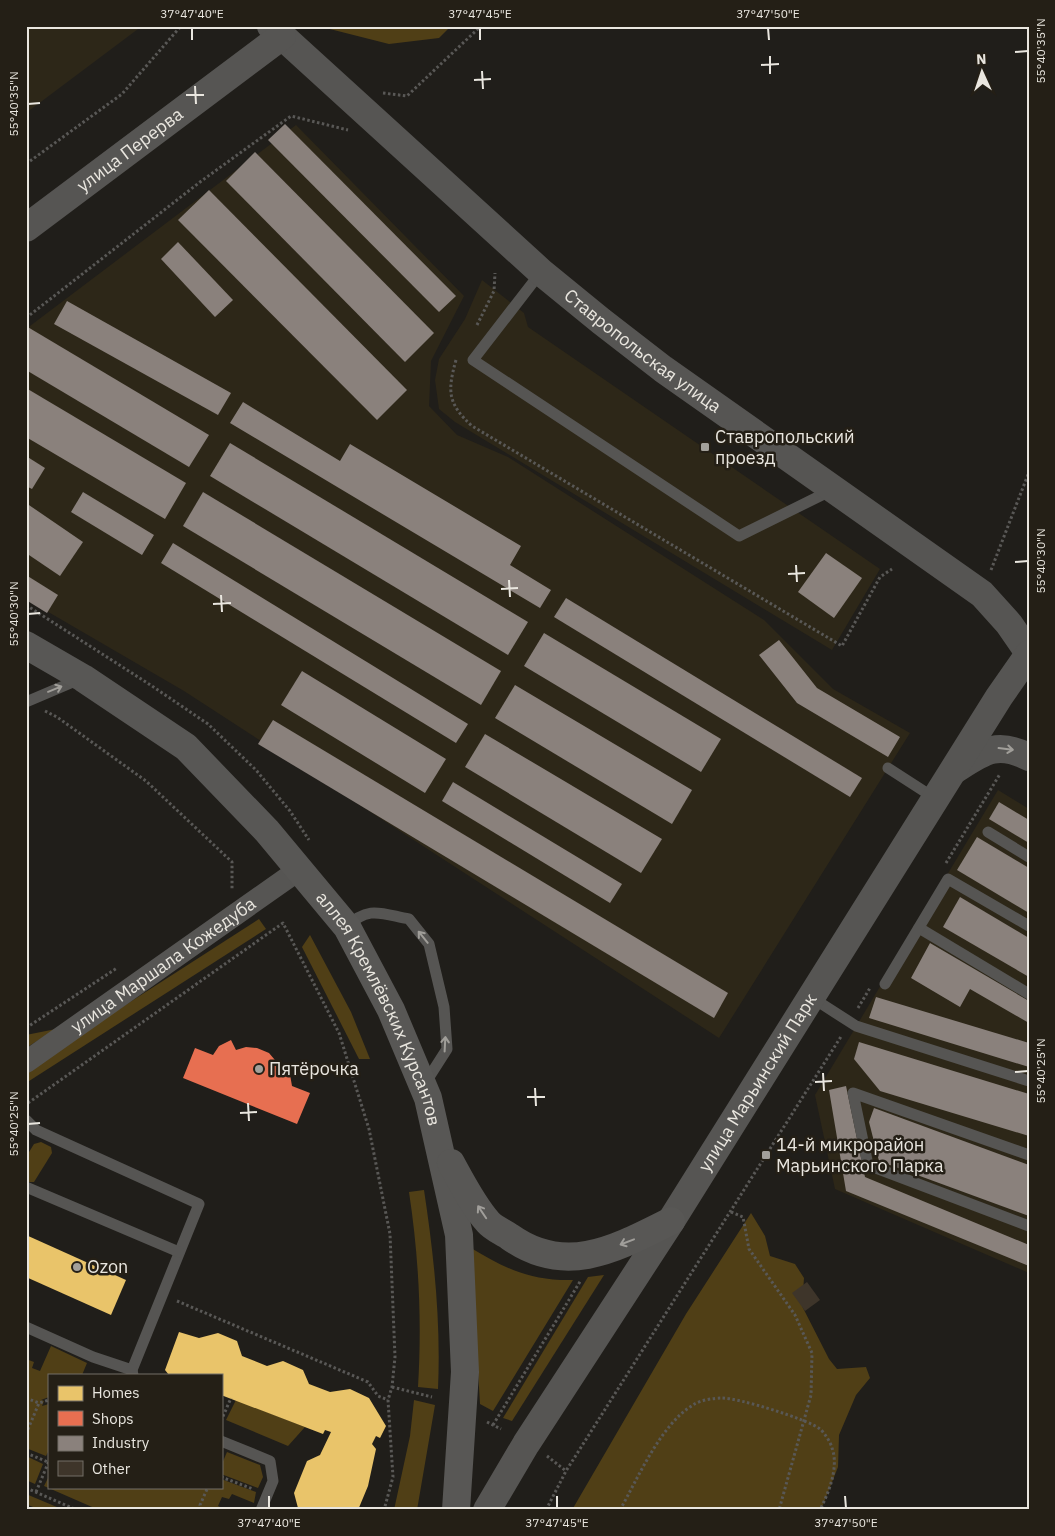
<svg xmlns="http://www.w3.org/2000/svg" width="1055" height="1536" font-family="'IBM Plex Sans',sans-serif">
<rect width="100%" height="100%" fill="#201e1a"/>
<!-- built -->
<g fill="#2d2718">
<polygon points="26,26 142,26 26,113"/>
<polygon points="296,125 464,296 431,361 429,406 457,435 508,457 764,620 833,689 910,733 719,1038 184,691 26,599 26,329"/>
<polygon points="482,280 524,313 528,327 880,569 832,650 455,422 439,409 435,380 439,359 465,319"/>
<polygon points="998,790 1029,809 1029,1273 835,1189 815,1095"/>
</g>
<!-- green -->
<g fill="#503f16">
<polygon points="318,26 451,26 439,38 389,44"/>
<polygon points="259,919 266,929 26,1083 26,1069"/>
<polygon points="310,935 351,1012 370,1059 359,1059 302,947"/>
<polygon points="56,1029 26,1048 26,1035"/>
<polygon points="41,1142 51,1147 52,1153 34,1182 27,1182 26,1157 34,1144"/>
<path d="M424 1190C434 1256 441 1322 438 1389L418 1387C422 1321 419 1258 409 1192Z"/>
<polygon points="751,1213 765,1236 770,1256 795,1264 804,1278 802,1306 829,1359 837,1369 866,1367 870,1378 856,1395 839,1435 838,1467 821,1510 572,1510 686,1314"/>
<path d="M471 1248C506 1269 531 1281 573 1280L493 1411 480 1404Z"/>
<polygon points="604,1275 512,1421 503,1418 588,1277"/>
<polygon points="51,1346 87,1363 82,1375 49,1375 49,1397 41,1400 44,1401 42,1406 49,1404 49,1450 46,1456 26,1448 26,1359 34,1362 32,1368 40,1371"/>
<polygon points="236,1400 305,1427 288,1446 226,1420"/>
<polygon points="414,1400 435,1405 417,1510 394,1510 410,1436"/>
<polygon points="227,1452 260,1465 263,1477 258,1488 221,1474 221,1466"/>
<polygon points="26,1456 43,1464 35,1484 26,1480"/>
<polygon points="49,1476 49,1487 221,1487 221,1479 256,1492 254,1503 232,1494 229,1499 222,1497 218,1506 226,1510 195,1508 194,1510 99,1510 44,1486"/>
<polygon points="26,1494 64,1510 40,1510 26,1504"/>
</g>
<!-- homes -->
<g fill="#e9c46a">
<polygon points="26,1235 126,1280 111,1315 26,1277"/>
<polygon points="179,1332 199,1338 218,1333 237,1341 242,1356 267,1366 283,1361 303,1370 309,1384 330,1392 350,1389 369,1398 386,1426 380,1438 376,1436 372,1444 376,1449 368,1486 358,1510 301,1510 298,1508 294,1493 307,1461 320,1455 331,1432 325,1430 323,1434 221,1395 221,1375 169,1375 165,1370"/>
</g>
<!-- shops -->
<polygon fill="#e76f51" points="231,1040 236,1050 246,1047 257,1048 269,1053 280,1066 288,1063 292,1086 310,1093 297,1124 183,1078 195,1048 213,1055 219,1046"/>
<!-- industry -->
<g fill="#8a817c">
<polygon points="285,124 456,296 439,312 268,140"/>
<polygon points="255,152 434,333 405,362 226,181"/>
<polygon points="209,190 407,390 377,420 178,220"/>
<polygon points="178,242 233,300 215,317 161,259"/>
<polygon points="67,301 231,393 218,415 54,324"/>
<polygon points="26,326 209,435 189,467 26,370"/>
<polygon points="26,388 186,483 165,519 26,437"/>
<polygon points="243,402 340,461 350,444 521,546 510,565 551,590 540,608 230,423"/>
<polygon points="230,443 528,622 508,655 210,476"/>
<polygon points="26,456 45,468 32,489 26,486"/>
<polygon points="83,492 154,535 142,555 71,512"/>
<polygon points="203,492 501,671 481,705 183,526"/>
<polygon points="26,503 83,542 60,576 26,553"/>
<polygon points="173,543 468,724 456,743 161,563"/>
<polygon points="826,553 862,578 834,618 798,592"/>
<polygon points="26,575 58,595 47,613 26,600"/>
<polygon points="566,598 862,778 850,797 554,617"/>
<polygon points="544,633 721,739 701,772 524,666"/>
<polygon points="779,640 817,688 900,737 888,757 797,703 759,655"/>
<polygon points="302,671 446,759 425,793 281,705"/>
<polygon points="515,685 692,790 672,824 495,718"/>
<polygon points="273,720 728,993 714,1018 258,744"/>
<polygon points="485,734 662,839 641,873 465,767"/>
<polygon points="453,782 622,884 610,903 442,801"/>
<polygon points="999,802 1029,820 1029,843 989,819"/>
<polygon points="977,837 1029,868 1029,913 957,870"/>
<polygon points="960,897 1029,938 1029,977 943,927"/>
<polygon points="930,943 1029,1001 1029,1023 970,989 960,1007 911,978"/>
<polygon points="876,997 1029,1043 1029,1067 869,1018"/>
<polygon points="859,1042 1029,1094 1029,1136 880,1091 854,1059"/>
<polygon points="846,1086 865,1177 1029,1245 1029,1266 846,1191 829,1090"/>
<polygon points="874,1108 1029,1165 1029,1216 879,1161 869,1122"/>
</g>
<!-- building -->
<polygon fill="#3e352a" points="807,1282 820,1300 805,1311 792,1293"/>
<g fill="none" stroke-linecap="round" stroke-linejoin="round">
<!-- path -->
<g stroke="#595856" stroke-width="3" stroke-dasharray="2.5 2.5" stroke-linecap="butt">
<polyline points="383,93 407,96 481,26"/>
<polyline points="26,164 122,94 181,26"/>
<polyline points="26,318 200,182 291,116 348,130"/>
<polyline points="477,325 494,291 495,273"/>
<path d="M456 360C447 392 448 404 472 426L842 646 880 577 892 569"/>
<polyline points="991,570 1029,472"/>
<polyline points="26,605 152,686 208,724 256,770 290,811 309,840"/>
<polyline points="45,711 57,717 146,781 232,862 232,889"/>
<polyline points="946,863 1000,774"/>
<polyline points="858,1008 870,988"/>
<polyline points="26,1028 117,968"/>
<polyline points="28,1103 283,923 339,1033 369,1129 390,1234 395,1357 392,1387 388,1400 393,1477 384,1510"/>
<polyline points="731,1212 743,1217 749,1249 795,1315 812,1353 811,1395 779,1510"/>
<polyline points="177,1301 368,1382 378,1396 388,1400"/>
<polyline points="392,1387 432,1397"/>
<polyline points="26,1398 39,1403"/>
<polyline points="221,1421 231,1398"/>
<polyline points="487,1422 501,1429"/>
<polyline points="493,1425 581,1280"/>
<polyline points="26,1434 39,1403 49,1400"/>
<polyline points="26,1453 48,1462"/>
<polyline points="547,1456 566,1471"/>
<polyline points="221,1477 253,1489"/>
<polyline points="26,1488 77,1510"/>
<polyline points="36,1492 49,1461"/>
<polyline points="202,1510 200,1505 208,1487"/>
<polyline points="546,1510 566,1471 842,1035"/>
<path d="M620 1510C638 1478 661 1424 693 1405 700 1400 714 1398 722 1398 739 1398 807 1419 820 1429 824 1432 831 1443 832 1448 839 1467 829 1492 820 1510"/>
</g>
<!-- service -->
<g stroke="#565553" stroke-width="11">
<polyline points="541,272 473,360 739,536 832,490"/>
<polyline points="26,702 80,679"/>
<polyline points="888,768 936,799"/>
<polyline points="988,832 1029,857"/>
<path d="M347 927C368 905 382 914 409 919L429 944 444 1007 447 1049 424 1085"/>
<polyline points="919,928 1029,994"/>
<polyline points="885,984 948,879 1029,926"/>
<polyline points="811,997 856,1026 1029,1081"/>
<polyline points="26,1120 36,1130 199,1204 132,1370"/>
<polyline points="1029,1155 853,1093 868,1165 1029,1226"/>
<polyline points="26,1187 179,1252"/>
<polyline points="26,1327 93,1357 132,1370 133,1375"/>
<polyline points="221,1441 270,1461 273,1481 261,1510"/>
</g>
<!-- minor -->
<path stroke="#565553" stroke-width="22" id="s1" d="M26 1062 300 869"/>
<!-- tertiary -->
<g stroke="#565553" stroke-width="28">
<path id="s2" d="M271 26 541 272 601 321 663 369 982 594 1009 624 1029 653"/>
<path id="s3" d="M26 228 282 36"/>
<path d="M956 769C984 751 997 741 1029 757"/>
<path id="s4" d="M487 1510 526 1444 671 1221 999 697 1029 654"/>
</g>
<!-- secondary -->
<g stroke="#585755" stroke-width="28">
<path id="s5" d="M26 645 83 678 186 747 267 831 347 927 391 1010 428 1098 459 1235 465 1372 456 1510"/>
<path d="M451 1163C462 1183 473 1205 488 1222 493 1228 503 1232 510 1237 566 1277 617 1248 671 1221"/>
</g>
</g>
<!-- one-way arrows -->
<defs><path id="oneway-shaft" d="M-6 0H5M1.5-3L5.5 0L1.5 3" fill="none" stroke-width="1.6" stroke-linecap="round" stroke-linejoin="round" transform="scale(1.25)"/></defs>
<g stroke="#a09e99">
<use href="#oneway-shaft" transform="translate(55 689) rotate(-22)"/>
<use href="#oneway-shaft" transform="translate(1006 749) rotate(7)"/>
<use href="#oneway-shaft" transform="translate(423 937) rotate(-129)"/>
<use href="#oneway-shaft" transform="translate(445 1044) rotate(-87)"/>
</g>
<g stroke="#a09e9a">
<use href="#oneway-shaft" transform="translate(482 1212) rotate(-124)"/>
<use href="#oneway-shaft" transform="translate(627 1242) rotate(159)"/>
</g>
<!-- ticks -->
<path fill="none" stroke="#e9e6df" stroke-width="2" d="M192 28V40M480 28V40M768 28 769 40M1015 52 1028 51M770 56V74M761 65 779 64M482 71 483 89M474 80 491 79M195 86 196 104M186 95H204M28 104 40 103M1015 562 1028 561M796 565 797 582M788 574 805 573M509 580 510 597M501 589 518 588M221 595 222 612M213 604 231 603M28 614 40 613M1015 1072 1028 1071M823 1073 824 1091M815 1082 832 1081M535 1088 536 1106M527 1097H545M248 1103 249 1121M240 1113 257 1112M28 1124 40 1123M269 1496V1508M557 1496V1508M845 1496 846 1508"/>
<!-- markers -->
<g fill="#a3a09a" stroke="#241f16" stroke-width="2">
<rect x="700" y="442" width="10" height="10" rx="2.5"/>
<circle cx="259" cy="1069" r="5"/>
<rect x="761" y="1150" width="10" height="10" rx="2.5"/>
<circle cx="77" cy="1267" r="5"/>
</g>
<g text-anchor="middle" stroke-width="5" stroke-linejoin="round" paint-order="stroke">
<!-- street labels -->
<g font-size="18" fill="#e9e6df" stroke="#241f16">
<text dy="6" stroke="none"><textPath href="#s3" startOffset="130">улица Перерва</textPath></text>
<text dy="6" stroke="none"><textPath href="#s2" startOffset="494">Ставропольская улица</textPath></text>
<text dy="6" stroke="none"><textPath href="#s1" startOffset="168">улица Маршала Кожедуба</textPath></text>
<text dy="6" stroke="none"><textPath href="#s5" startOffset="519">аллея Кремлёвских Курсантов</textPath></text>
<text dy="6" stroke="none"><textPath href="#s4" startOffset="506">улица Марьинский Парк</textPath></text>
</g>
<!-- poi labels -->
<g font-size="18" fill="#e9e6df" stroke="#241f16" text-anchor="start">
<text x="715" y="443">Ставропольский<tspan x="715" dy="21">проезд</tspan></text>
<text x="269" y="1075">Пятёрочка</text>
<text x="776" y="1151">14-й микрорайон<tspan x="776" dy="21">Марьинского Парка</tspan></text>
<text x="87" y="1273">Ozon</text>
</g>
</g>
<!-- border -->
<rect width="1055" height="1536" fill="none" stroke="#241f16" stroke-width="55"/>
<!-- legend -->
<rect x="48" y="1374" width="175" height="115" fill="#241f16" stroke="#736f66"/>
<rect x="58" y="1386" width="25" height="15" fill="#e9c46a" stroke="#736f66"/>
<text x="92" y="1398" font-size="15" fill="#e9e6df">Homes</text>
<rect x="58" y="1411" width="25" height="15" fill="#e76f51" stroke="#736f66"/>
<text x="92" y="1424" font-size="15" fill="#e9e6df">Shops</text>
<rect x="58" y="1436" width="25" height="15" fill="#8a817c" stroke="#736f66"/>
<text x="92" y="1448" font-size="15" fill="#e9e6df">Industry</text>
<rect x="58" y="1461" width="25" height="15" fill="#3e352a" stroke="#736f66"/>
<text x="92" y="1474" font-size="15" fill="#e9e6df">Other</text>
<!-- north arrow -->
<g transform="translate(982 72) rotate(357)" stroke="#241f16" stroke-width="4" paint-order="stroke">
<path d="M0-4L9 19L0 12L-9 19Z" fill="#e9e6df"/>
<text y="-8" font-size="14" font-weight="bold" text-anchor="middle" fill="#e9e6df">N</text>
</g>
<rect x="28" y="28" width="1000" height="1480" fill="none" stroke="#e9e6df" stroke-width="2"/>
<g font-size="12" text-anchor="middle" fill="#e9e6df">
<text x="192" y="18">37°47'40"E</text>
<text x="480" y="18">37°47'45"E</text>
<text x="768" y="18">37°47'50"E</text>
<text transform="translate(1041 51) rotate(-90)" y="4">55°40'35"N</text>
<text transform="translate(14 104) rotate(-90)" y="4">55°40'35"N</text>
<text transform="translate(1041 561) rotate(-90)" y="4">55°40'30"N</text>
<text transform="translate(14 614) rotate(-90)" y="4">55°40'30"N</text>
<text transform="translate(1041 1071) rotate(-90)" y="4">55°40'25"N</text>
<text transform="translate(14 1124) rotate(-90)" y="4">55°40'25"N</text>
<text x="269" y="1527">37°47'40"E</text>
<text x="557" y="1527">37°47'45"E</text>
<text x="846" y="1527">37°47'50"E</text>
</g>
</svg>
